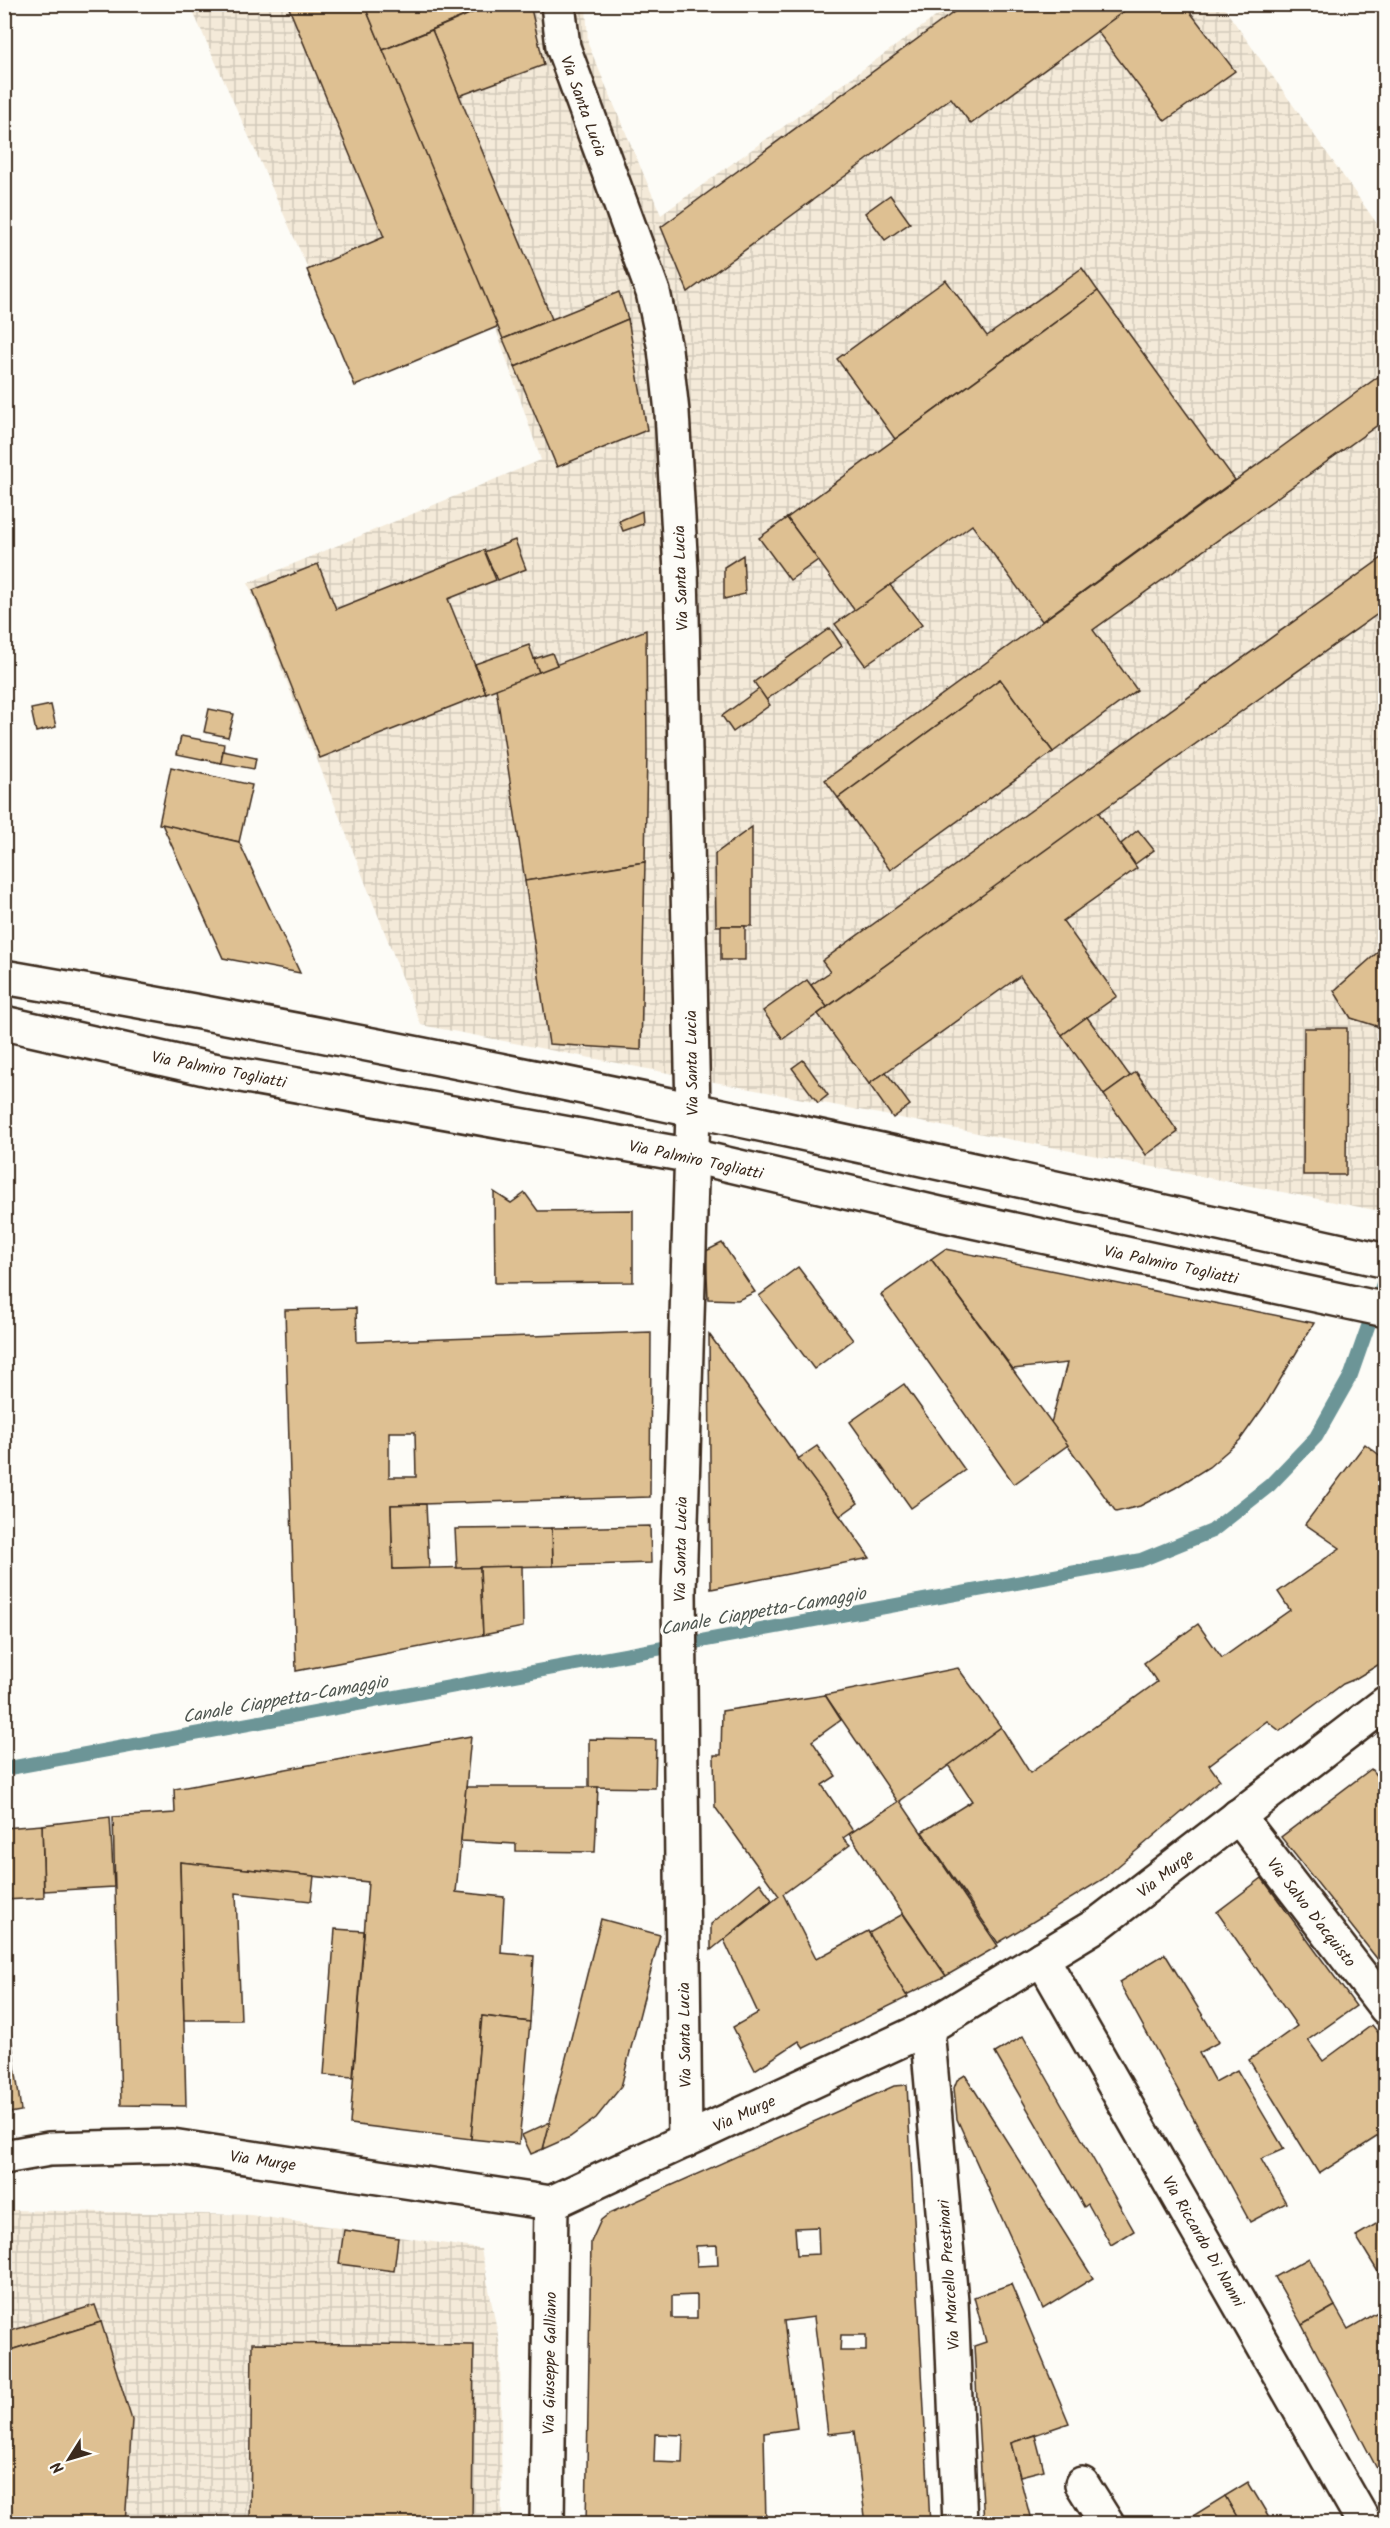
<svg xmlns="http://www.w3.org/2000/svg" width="1390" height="2528" font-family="Kalam,sans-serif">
<defs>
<pattern id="industrial-grid" width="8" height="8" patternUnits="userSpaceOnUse" patternTransform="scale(1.5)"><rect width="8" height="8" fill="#f4ead9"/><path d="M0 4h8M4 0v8" fill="none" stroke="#d2c9ba"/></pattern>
</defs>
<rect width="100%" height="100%" fill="#fdfcf7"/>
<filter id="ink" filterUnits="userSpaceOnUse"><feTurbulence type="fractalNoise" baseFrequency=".0167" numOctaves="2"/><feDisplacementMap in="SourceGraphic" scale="12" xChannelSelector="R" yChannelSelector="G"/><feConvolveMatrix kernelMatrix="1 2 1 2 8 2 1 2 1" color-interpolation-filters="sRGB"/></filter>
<g filter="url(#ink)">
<!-- industrial -->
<g fill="url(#industrial-grid)">
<polygon points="190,5 586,5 588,44 661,215 952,5 1222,5 1385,235 1385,1212 421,1025 248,583 541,460 495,326 357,378"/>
<polygon points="11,2210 251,2215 481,2249 500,2345 502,2523 5,2524 5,2211"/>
</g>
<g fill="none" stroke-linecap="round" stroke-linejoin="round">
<!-- stream -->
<polyline stroke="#6c9597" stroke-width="14" points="4,1769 1141,1560 1212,1531 1270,1485 1316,1437 1351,1375 1386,1275"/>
</g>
<!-- building -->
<g fill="#dec092" stroke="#3b2a1e" stroke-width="1.5" fill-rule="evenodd">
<polygon points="296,4 364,4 499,326 355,386 307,270 384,237 289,8"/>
<polygon points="364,4 493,4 383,50"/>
<polygon points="493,4 530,4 544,65 459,96 432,30"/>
<polygon points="965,4 1134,4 971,124 951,98 688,292 661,227"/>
<polygon points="1134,4 1184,4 1235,71 1165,121 1097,31"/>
<polygon points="432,30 552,319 503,339 383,50"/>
<polygon points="890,195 910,223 885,240 865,213"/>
<polygon points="1082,268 1098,291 895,439 837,359 946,280 987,336"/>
<polygon points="1098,291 1235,480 1042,621 972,525 855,611 787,518"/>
<polygon points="619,292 628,319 515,367 503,339"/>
<polygon points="628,319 647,430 557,467 515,367"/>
<polygon points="1386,371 1386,419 1093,630 1137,690 1053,752 1000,679 838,798 825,780"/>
<polygon points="642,511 643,524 623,531 619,521"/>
<polygon points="787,518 818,560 790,580 759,538"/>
<polygon points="515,540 526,569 498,580 484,552"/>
<polygon points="484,550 496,580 448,599 486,693 320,758 253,590 318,564 336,609"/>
<polygon points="743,555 745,594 724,599 724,567"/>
<polygon points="1386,555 1386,608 827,1007 811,985 830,972 822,961"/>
<polygon points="890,585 922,625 865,665 835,624"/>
<polygon points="830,628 842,646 766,700 754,682"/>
<polygon points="646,630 647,753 645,862 525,881 496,688"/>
<polygon points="529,645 539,672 486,693 475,664"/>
<polygon points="552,653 557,665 539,672 534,659"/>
<polygon points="1000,679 1053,752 890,870 838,798"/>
<polygon points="759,689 770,705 733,732 722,716"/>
<polygon points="51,705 56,727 36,732 31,709"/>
<polygon points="209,709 234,714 228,737 204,732"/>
<polygon points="181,736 224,744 221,763 177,754"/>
<polygon points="223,751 256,758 254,769 221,763"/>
<polygon points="171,767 252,785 239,842 159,824"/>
<polygon points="1098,812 1137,868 1063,921 1117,996 1062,1035 1020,976 869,1084 818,1014"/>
<polygon points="162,824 239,842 300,973 223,958"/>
<polygon points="752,827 752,926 716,926 715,854"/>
<polygon points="1138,830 1154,850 1135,864 1121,844"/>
<polygon points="645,862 641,1050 549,1044 525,881"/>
<rect x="721" y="926" width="24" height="34"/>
<polygon points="1378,952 1386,960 1386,1029 1351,1018 1334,991"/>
<polygon points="807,980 827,1007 783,1039 763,1011"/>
<polygon points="1087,1017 1130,1076 1104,1095 1062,1035"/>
<polygon points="1304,1028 1347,1028 1346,1175 1303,1175"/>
<polygon points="803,1060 828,1095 818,1103 792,1068"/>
<polygon points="886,1072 910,1105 893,1118 869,1084"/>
<polygon points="1136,1072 1178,1132 1146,1155 1104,1095"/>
<polygon points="494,1192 511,1203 525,1193 538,1211 633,1210 633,1282 495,1283"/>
<polygon points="722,1243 755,1292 738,1300 708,1299 706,1251"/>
<polygon points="945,1249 1314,1323 1267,1402 1240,1440 1209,1467 1175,1488 1140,1506 1116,1512 1051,1423 1067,1363 1013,1369 931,1259"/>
<polygon points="931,1259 1068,1445 1014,1484 881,1295"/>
<polygon points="798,1267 853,1340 814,1369 759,1296"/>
<path d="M356 1308 357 1342 651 1332 650 1497 391 1505 393 1569 480 1567 483 1635 296 1671 285 1310ZM389 1432H415L416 1477H389Z"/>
<polygon points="709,1334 840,1516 870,1558 711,1589"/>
<polygon points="904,1384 965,1470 911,1508 850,1422"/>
<polygon points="1365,1444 1386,1460 1386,1660 1355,1679 1343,1684 1280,1731 1267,1721 1209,1765 1220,1780 1103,1879 998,1943 922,1832 972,1801 948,1765 1001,1727 1030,1773 1157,1682 1144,1663 1198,1624 1222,1658 1290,1610 1278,1592 1340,1548 1305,1524"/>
<polygon points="817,1446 858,1503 840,1516 798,1459"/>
<polygon points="426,1504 429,1568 393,1569 391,1505"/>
<polygon points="650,1526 651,1563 553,1566 552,1528"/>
<polygon points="552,1528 553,1566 457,1568 455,1529"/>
<polygon points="522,1566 523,1627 483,1635 480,1567"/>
<polygon points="958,1668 1001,1727 900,1801 998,1946 946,1976 849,1834 898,1802 825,1695"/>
<polygon points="825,1695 841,1720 812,1741 836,1776 822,1785 853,1831 843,1838 850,1845 783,1894 816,1959 868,1931 908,1997 804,2048 799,2041 755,2070 733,2027 758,2013 724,1940 779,1896 715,1807 714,1755 721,1755 722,1711"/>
<polygon points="471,1736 456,1892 504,1897 501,1953 534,1956 530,2022 482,2016 471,2139 350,2124 368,1882 180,1862 186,2106 121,2105 113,1817 175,1813 174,1789"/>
<polygon points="589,1739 656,1740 655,1788 589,1787"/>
<polygon points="1371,1769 1386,1788 1386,1970 1281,1837"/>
<polygon points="466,1787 598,1787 595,1852 516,1851 516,1844 461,1841"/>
<polygon points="110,1817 114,1887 44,1891 42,1825"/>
<polygon points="42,1825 44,1898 4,1900 4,1828"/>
<polygon points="180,1862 314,1876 311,1901 236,1893 241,2020 184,2020"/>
<polygon points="1262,1878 1356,2006 1308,2040 1323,2061 1372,2025 1386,2042 1386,2131 1319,2174 1249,2060 1297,2026 1217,1912"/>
<polygon points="760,1883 772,1900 711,1950 711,1924"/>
<polygon points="903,1914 946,1976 906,1995 869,1933"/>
<polygon points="601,1919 660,1935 621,2087 596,2118 570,2137 543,2149"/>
<polygon points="335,1929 364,1931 353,2077 324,2075"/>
<polygon points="1165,1954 1219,2042 1199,2053 1215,2082 1237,2070 1284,2149 1261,2159 1286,2203 1250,2222 1119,1982"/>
<polygon points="482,2016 530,2022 519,2144 471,2139"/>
<polygon points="10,2029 21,2111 4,2114 4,2030"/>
<polygon points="1023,2036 1134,2231 1111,2245 1088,2204 1084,2207 995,2053"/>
<polygon points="965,2075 1093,2278 1043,2309 957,2119 954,2088 957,2080"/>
<path d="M907 2085 930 2524H866L854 2431 828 2434 814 2317 784 2321 797 2428 764 2433 766 2524H586L591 2242 601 2220 610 2213 894 2086ZM818 2227 819 2254 797 2255 795 2228ZM717 2245 718 2265 697 2266 696 2246ZM697 2295V2318H672V2296ZM841 2335H866V2351H840ZM655 2434 683 2435 682 2463 654 2462Z"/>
<polygon points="550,2122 543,2149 531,2154 522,2135"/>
<polygon points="1386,2218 1386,2285 1356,2236"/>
<polygon points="344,2230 398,2238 394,2271 339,2264"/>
<polygon points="1309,2258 1335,2306 1302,2325 1275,2277"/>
<polygon points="1011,2284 1069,2423 1011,2443 1032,2524 984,2524 974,2346 986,2342 974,2297"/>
<polygon points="95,2305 101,2322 4,2352 4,2333"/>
<polygon points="1335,2306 1348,2329 1381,2310 1386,2318 1386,2486 1302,2325"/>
<polygon points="101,2322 132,2420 125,2524 4,2524 4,2352"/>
<polygon points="252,2343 474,2345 472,2524 250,2524"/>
<polygon points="1035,2435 1044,2470 1020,2476 1011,2443"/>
<polygon points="1248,2482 1272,2522 1270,2524 1241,2524 1225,2496"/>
<polygon points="1225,2496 1241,2524 1180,2524"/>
</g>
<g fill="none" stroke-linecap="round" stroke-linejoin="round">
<!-- minor casing -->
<g stroke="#3b2a1e" stroke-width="38">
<g id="minor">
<polyline points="558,4 563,47 653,292 665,349 672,412 681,571 693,1111 679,1591 685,2141"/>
<polyline points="1238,1816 1386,2008"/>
<polyline points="1042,1958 1365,2524"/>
<polyline points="927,2028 951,2301 960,2524"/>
<polyline points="1082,2484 1107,2524"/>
<polyline points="547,2524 551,2203"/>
</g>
</g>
<!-- tertiary casing -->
<g stroke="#3b2a1e" stroke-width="38">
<polyline id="tertiary" points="4,2157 49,2149 172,2146 551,2203 927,2028 1098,1924 1386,1703"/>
</g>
<!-- secondary casing -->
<g stroke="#3b2a1e" stroke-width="38">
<g id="secondary">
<path d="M4 977C468 1057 927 1159 1386 1261"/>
<polyline points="4,1023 213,1070 692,1156 940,1214 1386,1310"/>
</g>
</g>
<!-- minor -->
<use href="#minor" stroke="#fdfcf7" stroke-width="33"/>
<!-- tertiary -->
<use href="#tertiary" stroke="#fdfcf7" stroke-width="33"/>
<!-- secondary -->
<use href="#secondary" stroke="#fdfcf7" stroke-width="33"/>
</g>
</g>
<g text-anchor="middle" stroke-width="6" stroke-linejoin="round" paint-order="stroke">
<!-- street labels -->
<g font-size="16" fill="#3b2a1e" stroke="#fdfcf7">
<text transform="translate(584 106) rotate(70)" y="6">Via Santa Lucia</text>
<text transform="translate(680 578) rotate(-92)" y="6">Via Santa Lucia</text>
<text transform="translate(691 1063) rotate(-91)" y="6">Via Santa Lucia</text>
<text transform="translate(219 1069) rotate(11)" y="6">Via Palmiro Togliatti</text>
<text transform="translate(696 1159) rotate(12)" y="6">Via Palmiro Togliatti</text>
<text transform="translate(1171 1264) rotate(12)" y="6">Via Palmiro Togliatti</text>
<text transform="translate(680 1549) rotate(-89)" y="6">Via Santa Lucia</text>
<text transform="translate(1165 1873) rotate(-38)" y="6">Via Murge</text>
<text transform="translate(1312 1912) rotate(52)" y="6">Via Salvo D'acquisto</text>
<text transform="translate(684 2035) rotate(-91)" y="6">Via Santa Lucia</text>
<text transform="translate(744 2113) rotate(-25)" y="6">Via Murge</text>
<text transform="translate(263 2160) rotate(8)" y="6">Via Murge</text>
<text transform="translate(1204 2241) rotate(60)" y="6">Via Riccardo Di Nanni</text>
<text transform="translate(948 2275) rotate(-94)" y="6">Via Marcello Prestinari</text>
<text transform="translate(549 2363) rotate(-89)" y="6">Via Giuseppe Galliano</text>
</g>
<!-- water labels -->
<g font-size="18" font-style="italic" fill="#4f5650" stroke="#fdfcf7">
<text transform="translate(763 1611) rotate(-10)" y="6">Canale Ciappetta-Camaggio</text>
<text transform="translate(285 1699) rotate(-10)" y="6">Canale Ciappetta-Camaggio</text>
</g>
</g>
<!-- margin -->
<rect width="1390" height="2528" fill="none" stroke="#fdfcf7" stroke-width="24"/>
<rect x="12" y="12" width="1366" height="2504" fill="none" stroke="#3b2a1e" stroke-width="2" filter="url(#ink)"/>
<!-- north arrow -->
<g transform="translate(69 2459) rotate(233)" stroke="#fdfcf7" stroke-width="4.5" paint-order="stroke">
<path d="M0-4.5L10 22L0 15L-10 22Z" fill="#3b2a1e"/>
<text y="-9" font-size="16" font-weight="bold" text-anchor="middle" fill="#3b2a1e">N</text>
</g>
</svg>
